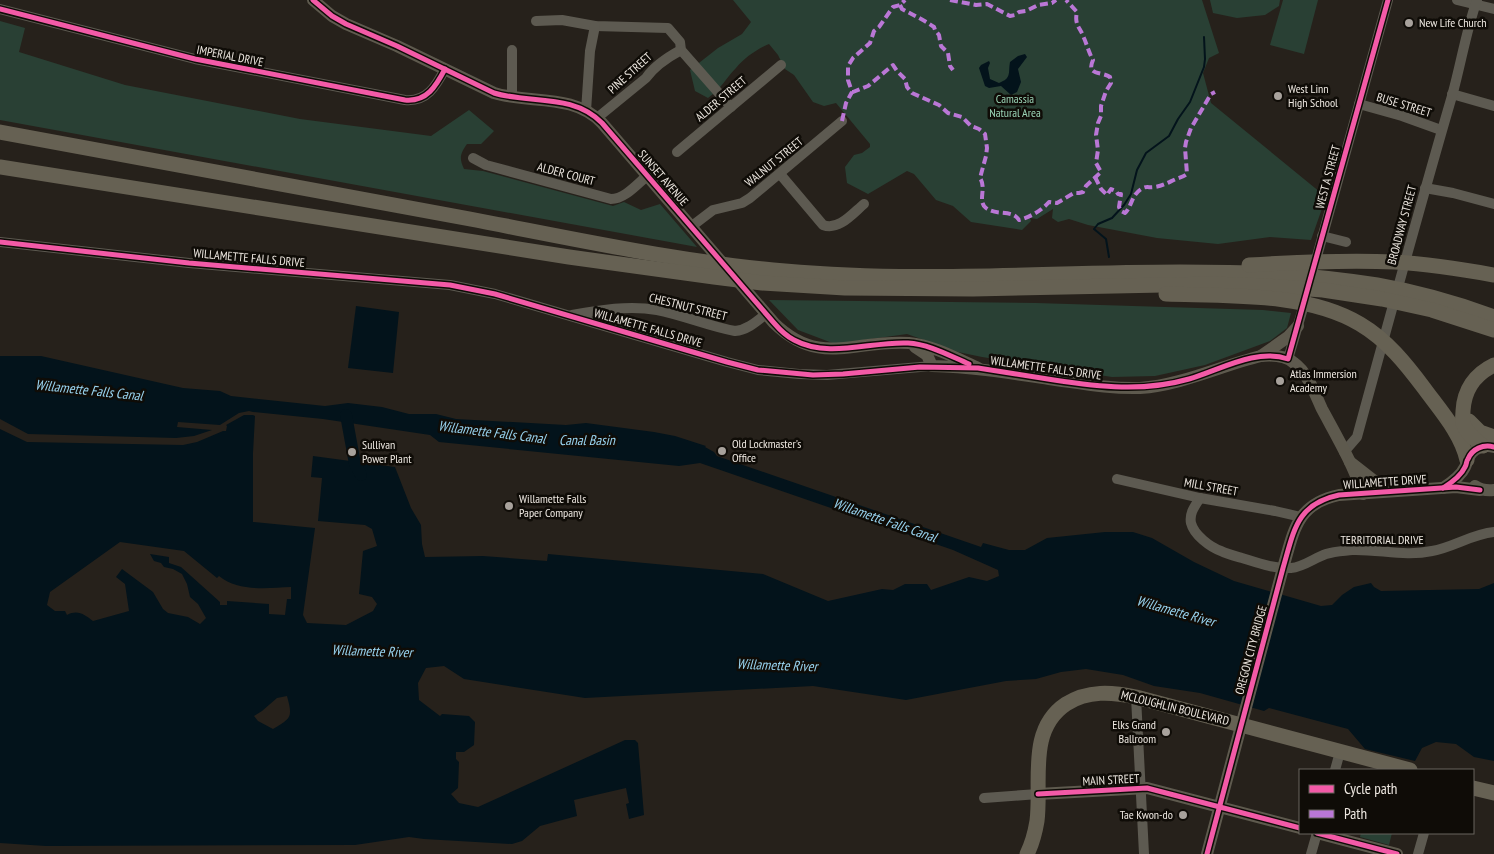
<svg xmlns="http://www.w3.org/2000/svg" width="1494" height="854" font-family="'PT Sans Narrow',sans-serif">
<rect width="100%" height="100%" fill="#26211b"/>
<!-- green -->
<g fill="#294034">
<path d="M733 0H1202L1219 53 1209 58 1203 73 1211 103 1326 197 1311 240 1270 237 1218 244 1157 238 1088 225 1069 219 1058 222 1052 218 1053 209 1037 219 1030 218 1031 221 1022 230 971 222 953 206 936 200 914 174 907 171 868 194 847 183 845 167 854 155 862 153 870 147V144L836 103 824 106 813 102 794 75 785 69 778 55 769 44C757 49 744 58 736 68 725 79 722 88 708 98L695 91 690 70 718 48 742 34 751 22Z"/>
<polygon points="1210,0 1280,0 1279,6 1265,15 1237,18 1213,13"/>
<polygon points="1283,0 1318,0 1304,54 1270,45"/>
<path d="M0 21 25 28 19 52 125 85 300 119 431 136 469 110 494 131 481 144H467C460 154 459 158 464 169L483 171 613 206 624 202 641 210 660 204 697 247 0 120Z"/>
<polygon points="769,300 1036,303 1263,310 1291,313 1287,328 1270,341 1205,365 1155,376 1112,377 982,357 958,352 907,334 835,344 798,330"/>
<polygon points="1361,833 1392,833 1389,845 1360,837"/>
</g>
<!-- water -->
<g fill="#03131b" fill-rule="evenodd">
<path d="M1025 54 1027 57 1018 69 1021 82 1017 92 1011 95 1001 86 989 88 985 86 979 68 981 65 989 61 990 63 988 68 990 79 999 83C1012 78 1008 73 1010 62L1018 56Z"/>
<polygon points="356,306 399,312 393,373 348,368"/>
<path d="M0 356H41L183 388 220 391 231 396 325 406 348 403 382 407 409 414H436L456 419 566 425 586 423 654 432 675 436 706 446 705 447 714 452 717 456 981 547 983 543 1009 550H1025L1047 538 1105 532H1133L1152 538 1194 562 1234 581 1321 606 1332 605 1342 595 1354 587 1371 583 1374 587 1381 591 1479 589 1494 583V761L1474 757 1456 744 1436 742 1422 748 1415 761 1365 749 1348 729 1269 708 1264 711 1200 693 1154 686 1123 675 1086 669 1061 672 1036 679 1006 681 906 700 813 686 585 698 464 679 444 666 426 668 418 683 419 700 440 716 442 714 469 716 475 722 474 745 464 752H456V759L459 762 458 788 451 794 459 803 478 807 625 740H635L638 743 644 815 629 819 626 804 629 803 626 788 574 800 577 816 540 826 522 841 512 844 424 839 409 837 355 845 46 846 0 843ZM253 412 323 419 430 435 439 442 679 466 700 463 953 550 998 570 999 576 987 581 969 577 931 590 927 584H905L893 590 882 589 828 601 763 574 548 554 547 561 483 556 425 557 422 544 421 525 411 508 395 467 313 456 311 477 322 478 318 521 365 525 372 529 377 546 363 551 359 594 372 597 377 604 373 611 346 625 307 623 303 615 315 528 253 522V453L255 416 253 415ZM120 542 184 551 217 578 219 576C239 592 267 588 291 587V599H287L285 615 269 614V604L227 601V605H220V602L181 567 169 563V557L150 554 154 561 161 563 164 567 173 569 182 574 187 584 190 597 198 604 206 618 200 624 188 617 168 613 163 609 153 592 122 569 116 577 125 584 129 611 93 621C85 615 78 609 67 615L65 611H55L47 605 50 592ZM287 696C293 718 291 718 273 729L258 721 254 716 262 711 277 698Z"/>
</g>
<!-- pier -->
<polygon fill="#26211b" points="249,411 253,412 253,415 244,415 226,425 227,426 226,431 223,431 197,442 183,445 27,442 0,429 0,419 28,434 176,438 194,436 212,430 177,427 178,422 220,425 239,413"/>
<g fill="none" stroke-linecap="round" stroke-linejoin="round">
<!-- stream -->
<polyline stroke="#03131b" stroke-width="2" points="1109,257 1106,239 1094,229 1098,224 1112,218 1124,205 1131,194 1137,170 1146,153 1169,136 1178,119 1190,102 1204,67 1205,59 1204,37"/>
<!-- river -->
<polyline stroke="#03131b" stroke-width="12" points="346,415 355,464 361,475"/>
<!-- minor -->
<g stroke="#5d5a51" stroke-width="10">
<polyline points="1457,0 1494,9"/>
<path d="M0 9 195 59 405 100C427 102 436 86 445 69"/>
<polyline points="536,21 562,20 595,26 668,28 680,42 681,50 731,107"/>
<polyline points="1452,94 1494,106"/>
<polyline points="512,97 512,50"/>
<polyline points="1359,104 1402,116 1441,130"/>
<polyline points="586,111 590,51 595,26"/>
<path d="M597 118 646 78C655 65 668 57 681 50"/>
<polyline points="677,152 781,65"/>
<path d="M473 158 486 165 611 199C625 199 637 184 647 176"/>
<path d="M780 174 823 225C839 231 853 213 864 204"/>
<polyline points="1425,188 1453,193 1494,204"/>
<polyline points="692,226 713,210 742,203 750,198 842,121"/>
<polyline points="1322,236 1346,242"/>
<polyline points="0,242 189,263 450,285 495,294 727,362 758,370 799,374 827,375 932,366"/>
<polyline points="1314,267 1388,0"/>
<path d="M572 315C600 310 629 305 657 310 683 315 708 326 735 331 747 330 756 322 766 314"/>
<polyline points="1288,359 1306,298"/>
<path d="M1344 452 1357 437C1388 323 1419 209 1452 96 1461 64 1466 31 1477 0"/>
<polyline points="1117,479 1200,498 1275,511 1301,517"/>
<path d="M1200 498C1195 506 1189 513 1191 523 1194 535 1210 547 1221 551 1227 554 1235 556 1242 558 1258 563 1274 569 1291 568 1304 567 1314 558 1326 554 1335 551 1344 551 1352 550 1379 549 1405 557 1432 551 1454 547 1472 534 1494 532"/>
<polyline points="1136,697 1144,854"/>
<polyline points="1335,770 1340,752"/>
<polyline points="984,798 1038,794"/>
<polyline points="1311,854 1317,833"/>
<polyline points="1418,854 1424,833"/>
</g>
<!-- major -->
<g stroke="#5e5a4e" stroke-width="12">
<path d="M313 0 332 16 346 24 397 46 494 93C530 104 573 93 602 123L774 323C820 368 855 339 909 343 932 345 958 359 978 368"/>
<path d="M915 347 927 355 932 366C972 367 1009 373 1049 379 1079 383 1109 389 1140 388 1182 385 1220 366 1261 356 1272 355 1285 355 1294 363 1308 373 1315 394 1322 409 1337 437 1353 464 1363 494"/>
<polyline points="1261,356 1288,337 1298,326"/>
<polyline points="1350,462 1373,480 1396,491"/>
<path d="M1475 486C1481 490 1486 491 1494 490"/>
<path d="M1443 488C1451 483 1461 476 1465 467 1467 464 1466 461 1468 459 1472 449 1483 444 1494 447"/>
<polyline points="1038,794 1147,788 1300,828"/>
<polyline points="1317,833 1397,854"/>
<path d="M1207 854 1283 568C1294 531 1296 504 1339 495L1456 487 1480 490"/>
</g>
<!-- highway -->
<g stroke="#666153" stroke-width="15">
<path d="M0 132C157 161 314 190 470 219 575 239 679 262 785 271 917 283 1048 272 1180 272 1246 272 1312 274 1377 285 1417 292 1456 303 1494 317"/>
<polyline points="0,167 569,257 714,277 762,283 845,288 973,289 1213,284 1267,286 1323,290 1382,299 1432,310 1494,330"/>
<path d="M1249 265C1298 262 1346 260 1395 262 1428 264 1461 269 1494 275"/>
<path d="M1166 294C1227 296 1307 292 1360 324 1387 340 1406 364 1424 388 1440 410 1461 433 1467 460"/>
<polyline points="1469,421 1480,432 1494,437"/>
<path d="M1483 446C1475 440 1466 433 1463 423 1462 419 1463 415 1463 411 1464 390 1475 374 1494 365"/>
<polyline points="1473,788 1494,793"/>
<path d="M1027 854C1032 844 1035 833 1037 821 1042 782 1027 730 1066 704 1088 690 1112 692 1136 697L1410 770"/>
</g>
<!-- quiet -->
<g stroke="#ba77d6" stroke-width="4" stroke-dasharray="8 4" stroke-linecap="butt">
<polyline points="950,0 976,5 987,4 1010,16 1015,15 1019,12 1026,11 1038,5 1052,3 1056,0"/>
<path d="M900 5 902 9C913 15 924 20 934 27L935 30 939 35 941 46 948 53 950 66 953 70"/>
<path d="M852 92H853L868 86 893 65 897 71 905 79 907 87 912 93 939 105 948 113 962 117 971 126 979 129 985 134 987 148 986 156 980 178C987 188 977 201 986 208 996 216 1012 209 1019 220 1030 217 1041 211 1049 202L1057 203 1074 193H1079L1083 192 1086 186 1101 172 1096 163 1098 150 1096 135 1098 123 1101 116V106L1106 91 1111 83 1110 77C1101 71 1086 76 1093 60 1089 53 1087 45 1084 38 1080 27 1074 25 1077 12L1066 0"/>
<polyline points="842,121 846,103 852,92 848,80 848,66 853,58 870,43 874,31 879,27 893,7 900,5 905,0"/>
<path d="M1095 177 1101 189 1107 195 1111 189 1116 191 1118 194H1121L1119 207 1121 211 1125 213C1132 207 1131 194 1143 188 1147 186 1150 188 1154 187 1163 186 1169 182 1176 179 1181 177 1183 177 1187 174L1185 148 1186 142 1191 128 1211 94 1215 92"/>
</g>
<!-- cycleway casing -->
<g stroke="#0f0c07" stroke-width="8">
<g id="cycleway">
<path d="M313 0 332 16 346 24 397 46 494 93C530 104 573 93 602 123L774 323C780 330 786 336 794 340 829 359 871 341 908 343 929 344 950 356 969 364"/>
<path d="M0 9 195 59 405 100C427 102 436 86 445 69"/>
<path d="M0 242 189 263 450 285 495 294 727 362 758 370 813 375 843 374 920 367 978 368C1003 372 1029 376 1054 380 1099 387 1144 392 1189 379 1220 370 1256 348 1288 359L1388 0"/>
<path d="M1443 488C1451 483 1461 476 1465 467 1467 464 1466 461 1468 459 1472 449 1483 444 1494 447"/>
<polyline points="1038,794 1147,788 1300,828"/>
<polyline points="1317,833 1397,854"/>
<path d="M1207 854 1283 568C1294 531 1296 504 1339 495L1456 487 1480 490"/>
</g>
</g>
<!-- cycleway -->
<use href="#cycleway" stroke="#f35aa7" stroke-width="5"/>
</g>
<!-- markers -->
<g fill="#a8a29c" stroke="#0f0c07" stroke-width="2">
<circle cx="1409" cy="23" r="5"/>
<circle cx="1278" cy="96" r="5"/>
<circle cx="1280" cy="381" r="5"/>
<circle cx="722" cy="451" r="5"/>
<circle cx="352" cy="452" r="5"/>
<circle cx="509" cy="506" r="5"/>
<circle cx="1166" cy="732" r="5"/>
<circle cx="1183" cy="815" r="5"/>
</g>
<g text-anchor="middle" stroke-width="5" stroke-linejoin="round" paint-order="stroke">
<!-- poi labels -->
<g font-size="12" fill="#eee8e1" stroke="#0f0c07" text-anchor="start">
<text x="1419" y="27">New Life Church</text>
<text x="1288" y="93">West Linn<tspan x="1288" dy="14">High School</tspan></text>
<text x="1290" y="378">Atlas Immersion<tspan x="1290" dy="14">Academy</tspan></text>
<text x="732" y="448">Old Lockmaster's<tspan x="732" dy="14">Office</tspan></text>
<text x="362" y="449">Sullivan<tspan x="362" dy="14">Power Plant</tspan></text>
<text x="519" y="503">Willamette Falls<tspan x="519" dy="14">Paper Company</tspan></text>
<text x="1156" y="729" text-anchor="end">Elks Grand<tspan x="1156" dy="14">Ballroom</tspan></text>
<text x="1173" y="819" text-anchor="end">Tae Kwon-do</text>
</g>
<!-- street labels -->
<g font-size="12" fill="#eee8e1" stroke="#0f0c07">
<text transform="translate(230 56) rotate(11)" y="4">IMPERIAL DRIVE</text>
<text transform="translate(630 73) rotate(-42)" y="4">PINE STREET</text>
<text transform="translate(721 99) rotate(-40)" y="4">ALDER STREET</text>
<text transform="translate(1404 105) rotate(17)" y="4">BUSE STREET</text>
<text transform="translate(774 162) rotate(-39)" y="4">WALNUT STREET</text>
<text transform="translate(566 174) rotate(15)" y="4">ALDER COURT</text>
<text transform="translate(1328 177) rotate(-75)" y="4">WEST A STREET</text>
<text transform="translate(663 178) rotate(49)" y="4">SUNSET AVENUE</text>
<text transform="translate(1402 225) rotate(-75)" y="4">BROADWAY STREET</text>
<text transform="translate(249 258) rotate(5)" y="4">WILLAMETTE FALLS DRIVE</text>
<text transform="translate(688 307) rotate(14)" y="4">CHESTNUT STREET</text>
<text transform="translate(648 328) rotate(16)" y="4">WILLAMETTE FALLS DRIVE</text>
<text transform="translate(1046 368) rotate(8)" y="4">WILLAMETTE FALLS DRIVE</text>
<text transform="translate(1385 482) rotate(-4)" y="4">WILLAMETTE DRIVE</text>
<text transform="translate(1211 487) rotate(10)" y="4">MILL STREET</text>
<text x="1382" y="544">TERRITORIAL DRIVE</text>
<text transform="translate(1251 650) rotate(-75)" y="4">OREGON CITY BRIDGE</text>
<text transform="translate(1175 708) rotate(14)" y="4">MCLOUGHLIN BOULEVARD</text>
<text transform="translate(1111 780) rotate(-3)" y="4">MAIN STREET</text>
</g>
<!-- park labels -->
<g font-size="12" fill="#9bd5b7" stroke="#0f0c07">
<text x="1015" y="103">Camassia<tspan x="1015" dy="14">Natural Area</tspan></text>
</g>
<!-- water labels -->
<g font-size="14" font-style="italic" fill="#98d3ef" stroke="#0f0c07">
<text transform="translate(89 390) rotate(6)" y="5">Willamette Falls Canal</text>
<text transform="translate(492 432) rotate(7)" y="5">Willamette Falls Canal</text>
<text x="587" y="445">Canal Basin</text>
<text transform="translate(885 520) rotate(19)" y="5">Willamette Falls Canal</text>
<text transform="translate(1176 611) rotate(16)" y="5">Willamette River</text>
<text transform="translate(372 651) rotate(2)" y="5">Willamette River</text>
<text transform="translate(777 665) rotate(2)" y="5">Willamette River</text>
</g>
</g>
<!-- legend -->
<rect x="1299" y="769" width="175" height="65" fill="#0f0c07" stroke="#68645e"/>
<rect x="1309" y="785" width="25" height="8" fill="#f35aa7" stroke="#68645e"/>
<text x="1344" y="794" font-size="15" fill="#eee8e1">Cycle path</text>
<rect x="1309" y="810" width="25" height="8" fill="#ba77d6" stroke="#68645e"/>
<text x="1344" y="819" font-size="15" fill="#eee8e1">Path</text>
</svg>
